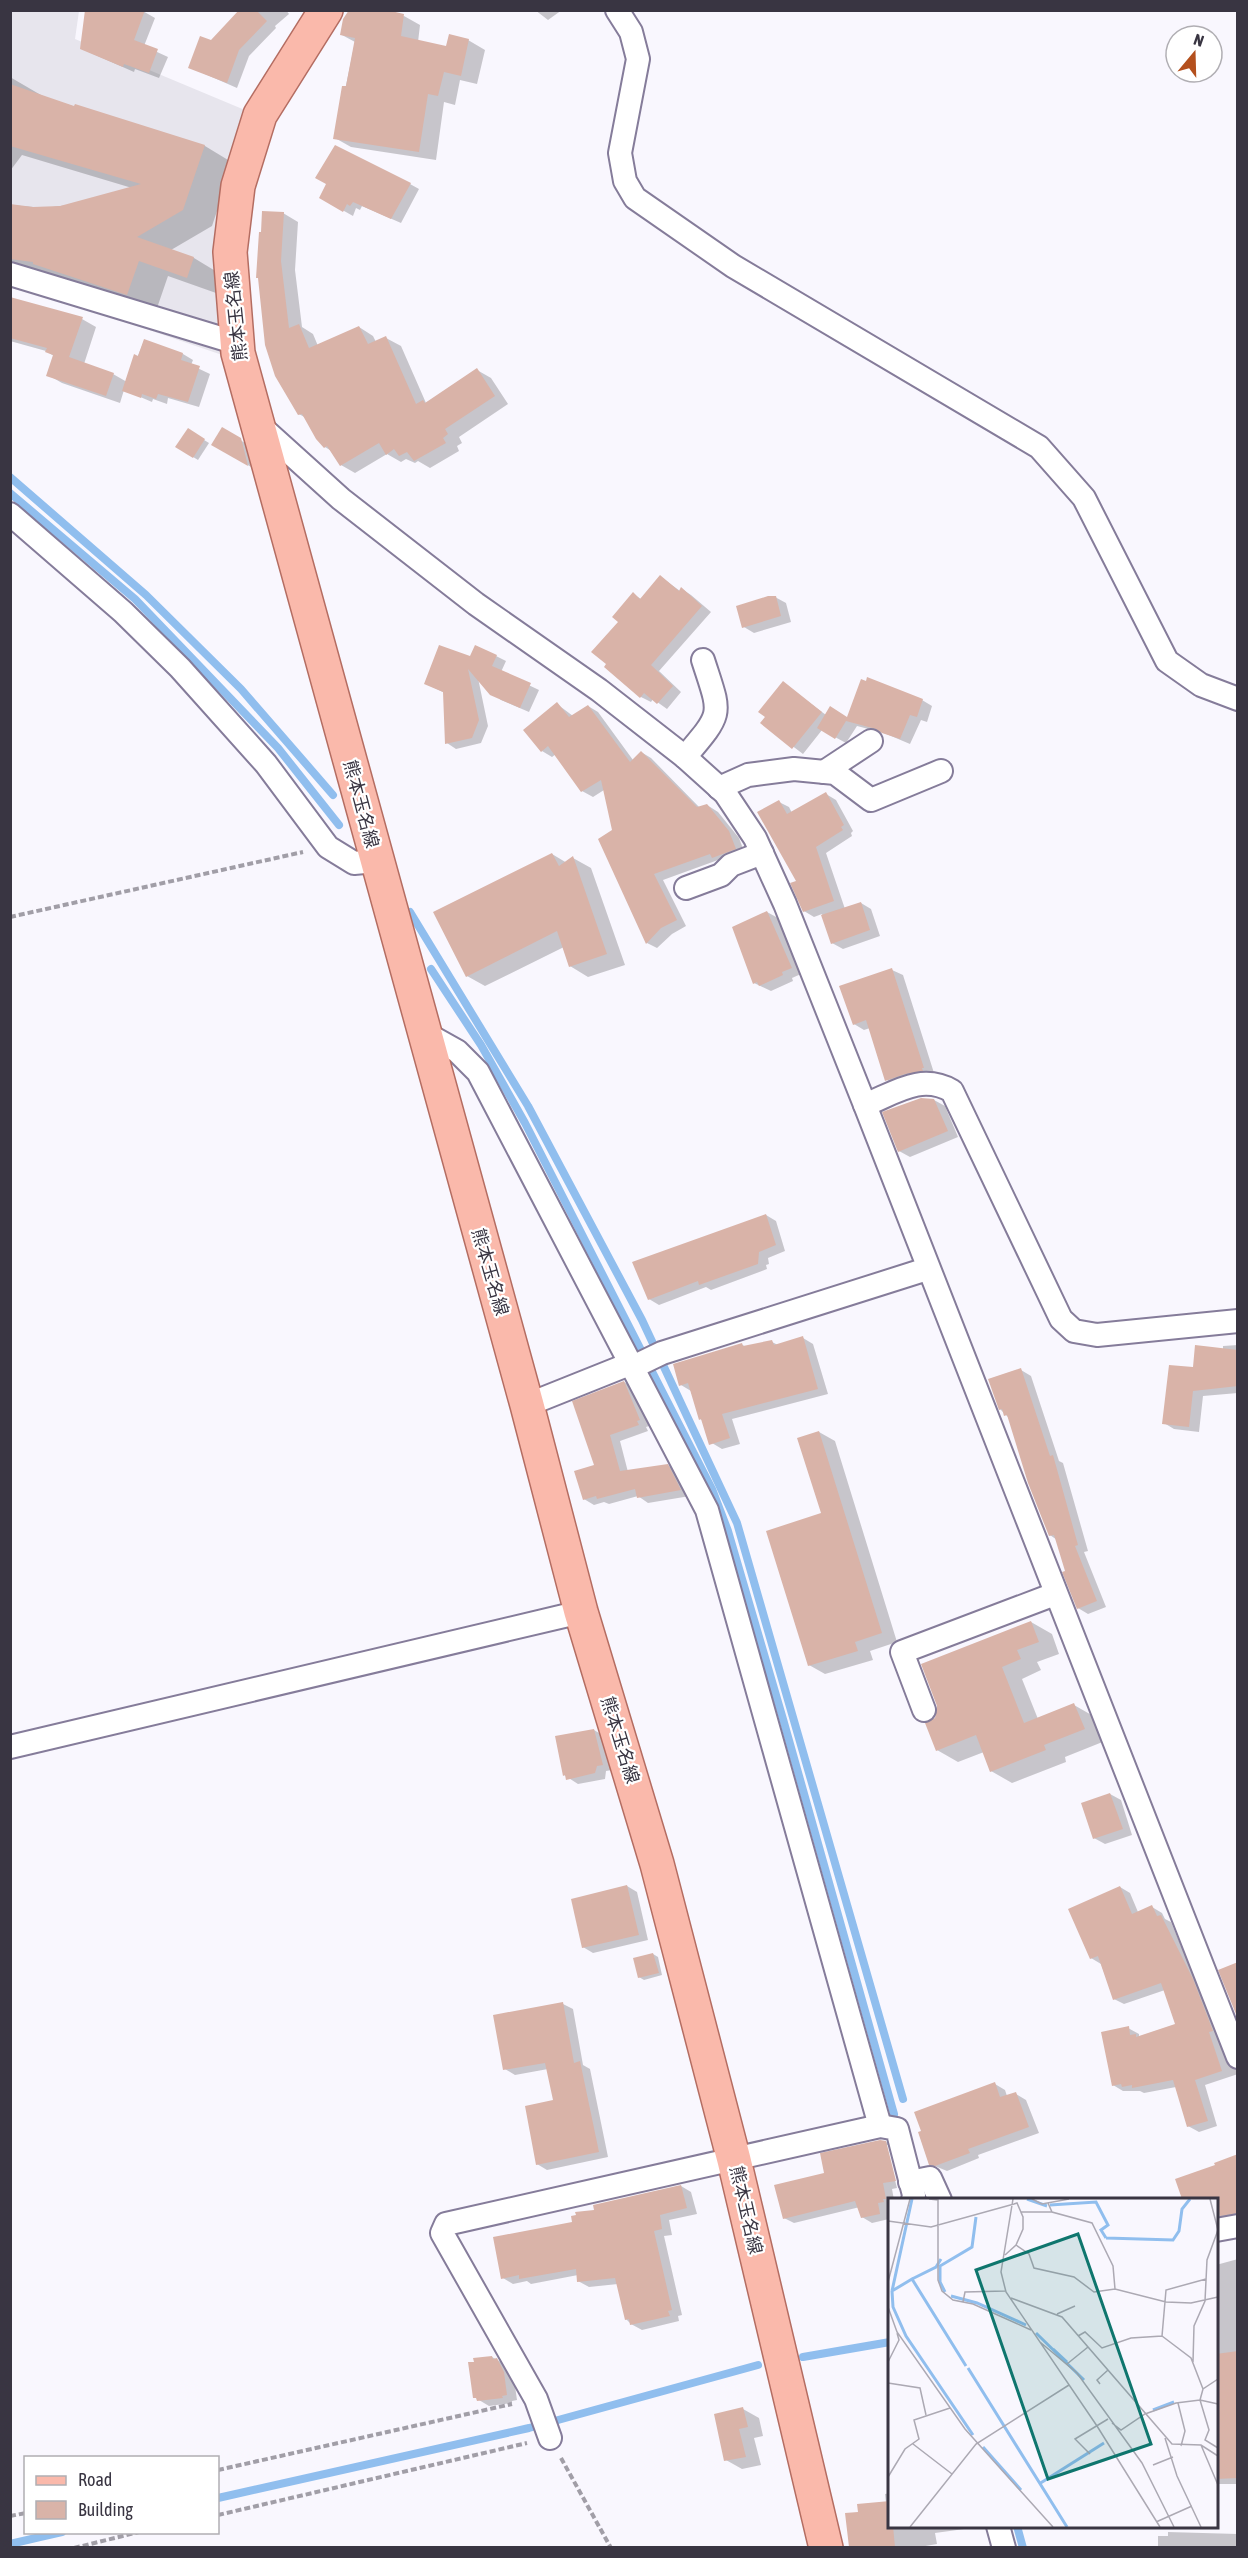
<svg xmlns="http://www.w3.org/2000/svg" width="1248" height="2558" font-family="'Asap Condensed','Noto Sans JP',sans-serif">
<rect width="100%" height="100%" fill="#f9f7fe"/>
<!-- built -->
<polygon fill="#e7e5ed" points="11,11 79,11 75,39 252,113 231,358 11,283"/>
<!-- shadow -->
<g fill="#0003">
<polygon points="141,10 155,18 144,46 168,57 159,78 135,69 134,72 82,49"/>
<polygon points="241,10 286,10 289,14 275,26 276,28 249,56 237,88 189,67"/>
<polygon points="535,10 562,10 548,20"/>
<polygon points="404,16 420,25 418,42 447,48 468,40 485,50 477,84 460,80 455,105 444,102 436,160 351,147 335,138 355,42 342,35"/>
<polygon points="10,77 46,98 205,146 233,163 212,226 171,250 194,258 222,275 216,293 168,276 156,311 59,277 10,271 10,205 45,208 76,204 132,188 22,155 10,171"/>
<polygon points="410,184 419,189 401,223 362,206 360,210 356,208 353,216 321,198"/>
<polygon points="283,213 298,222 295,270 302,327 313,334 318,346 359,327 373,336 376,342 386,338 401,346 426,403 477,370 491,378 508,404 459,437 462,443 457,446 459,451 430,468 418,461 415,463 406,459 401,462 387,454 355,473 341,465 333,452 325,447 306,418 299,414 266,345"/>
<polygon points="10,304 82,319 96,327 84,364 113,374 127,382 144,341 183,354 193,360 191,365 210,374 199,407 168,398 167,404 153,399 152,402 124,390 120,403 62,383 48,375 54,356 46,351 10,341"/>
<polygon points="188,430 209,443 198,460 177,447"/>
<polygon points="227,432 245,443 251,467 213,444"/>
<polygon points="661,577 680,591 682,589 691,595 711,612 659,671 681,692 667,709 653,699 651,702 641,697 606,667 620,621 633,594 641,599"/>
<polygon points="775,597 786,603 791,622 754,633 744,627"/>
<polygon points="476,646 506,661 501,672 539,690 529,712 501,700 478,678 488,726 481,743 456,749 447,743 445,693 426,684 470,658"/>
<polygon points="783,683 826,715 848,719 867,683 922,700 932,706 927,722 921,720 910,744 884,733 857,726 846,743 822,730 803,754 762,723"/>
<polygon points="557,704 573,716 588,706 598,712 633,760 641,752 651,758 700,808 707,805 718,812 739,838 745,854 723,863 718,860 663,880 686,926 672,934 657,948 647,943 613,830 604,790 593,797 582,791 556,754 552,757 542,751"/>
<polygon points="826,794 836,800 853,831 851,833 852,836 826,853 845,909 861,903 871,909 880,936 843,949 832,943 822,914 814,917 804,911 779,802 789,807 792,813"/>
<polygon points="552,854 567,863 573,858 591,868 625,965 588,977 570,966 564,947 485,986 467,976"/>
<polygon points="767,912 778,918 801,974 792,978 793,981 771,991 754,983"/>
<polygon points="892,970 903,975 934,1073 897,1086 887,1080 870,1028 864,1030 854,1024"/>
<polygon points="934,1100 945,1106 958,1137 910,1157 899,1151"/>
<polygon points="766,1215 776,1221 785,1251 768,1258 769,1264 766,1265 767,1269 711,1290 706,1287 659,1305 649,1299"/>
<polygon points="803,1338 813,1344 828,1394 732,1419 740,1444 722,1449 712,1443 704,1421 700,1419 691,1391 681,1385 741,1344 746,1347 772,1342 778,1345"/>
<polygon points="1238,1345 1238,1393 1203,1396 1199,1432 1174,1429 1164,1423 1194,1369 1223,1350 1223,1346"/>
<polygon points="1021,1370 1031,1376 1059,1461 1063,1463 1088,1551 1084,1552 1106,1607 1088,1614 1078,1608 1057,1540 1050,1535 1009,1418 1000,1409"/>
<polygon points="624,1382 634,1388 649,1426 646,1427 648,1431 620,1441 628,1472 667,1465 678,1471 690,1496 648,1503 638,1496 609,1504 604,1502 594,1505 584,1499"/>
<polygon points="819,1432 835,1441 897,1642 870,1651 873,1660 825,1674 809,1665 822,1514"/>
<polygon points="1031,1622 1052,1634 1059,1654 1037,1662 1041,1670 1022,1679 1038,1719 1074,1705 1095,1717 1105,1741 1065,1757 1066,1762 1012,1783 991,1771 984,1752 958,1762 937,1750 936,1719"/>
<polygon points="594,1730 604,1736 612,1770 606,1771 605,1779 578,1784 564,1775"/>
<polygon points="1110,1794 1121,1800 1132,1835 1105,1844 1094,1838"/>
<polygon points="627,1886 637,1892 648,1940 593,1953 583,1947"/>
<polygon points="1120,1887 1130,1893 1138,1912 1152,1907 1162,1913 1165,1919 1171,1922 1181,1946 1186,1949 1238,2072 1238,2074 1205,2085 1217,2126 1199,2132 1188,2126 1176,2087 1144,2093 1140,2091 1123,2091 1113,2085 1128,2028 1139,2034 1139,2038 1177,2025 1165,1990 1124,2004 1114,1999 1101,1964 1091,1958"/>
<polygon points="653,1954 658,1957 662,1975 644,1980 639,1977"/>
<polygon points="563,2004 573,2009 583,2065 590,2069 608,2157 547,2170 537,2164 555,2101 548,2069 515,2075 505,2069"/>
<polygon points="995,2084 1005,2090 1007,2096 1016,2094 1026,2100 1039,2133 978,2155 979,2158 947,2171 930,2164 923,2133"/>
<polygon points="886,2142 896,2148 906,2187 899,2187 889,2145 886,2145 897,2188 892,2189 894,2200 890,2200 890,2208 887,2208 889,2219 872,2223 862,2217 860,2207 794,2223 784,2218 826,2174"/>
<polygon points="1238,2155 1238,2220 1216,2229 1216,2200 1184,2200 1177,2180 1217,2166"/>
<polygon points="681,2186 691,2192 697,2214 669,2220 672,2235 664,2236 682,2315 678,2316 679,2321 642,2330 631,2324 626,2319 618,2284 589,2287 578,2281 578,2275 531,2284 527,2281 513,2284 503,2278 574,2224 596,2211"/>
<polygon points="1238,2259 1238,2484 1216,2484 1220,2371 1216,2350 1216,2265"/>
<polygon points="492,2357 508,2366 514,2379 517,2400 512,2401 512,2403 489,2406 479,2400"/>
<polygon points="743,2409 759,2418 763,2436 754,2438 761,2465 742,2469 726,2460"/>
<polygon points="890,2493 890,2526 979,2527 935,2533 937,2544 914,2548 850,2548 847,2514 860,2513 886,2503 885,2494"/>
<polygon points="1168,2532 1238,2534 1238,2548 1158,2548 1158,2536 1168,2536"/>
</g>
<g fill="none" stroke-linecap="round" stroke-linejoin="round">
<!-- stream -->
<g stroke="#90beee" stroke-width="8">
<polyline points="10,477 146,595 241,689 333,795"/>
<polyline points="10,493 135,599 278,748 339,825"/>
<polyline points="410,912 528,1106 642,1320 737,1523 903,2099"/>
<polyline points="431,969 481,1045 525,1123 712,1489 728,1531 783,1719 894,2114"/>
<polyline points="803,2357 890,2342"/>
<polyline points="218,2498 529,2428 758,2365"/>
<polyline points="1017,2526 1023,2548"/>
<polyline points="10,2544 62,2532"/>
</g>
</g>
<!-- building -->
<g fill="#d9b3a8">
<polygon points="85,10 145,10 134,40 158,49 149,73 124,64 123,67 80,49"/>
<polygon points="239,10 256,10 267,21 239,50 227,83 188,68 200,36 211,40"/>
<polygon points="349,10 387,10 404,14 401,36 446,46 449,34 469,39 461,76 444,72 438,96 428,94 419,152 333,139 342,86 346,86 355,38 340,35 343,19"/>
<polygon points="10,84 74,106 75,104 205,145 183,210 137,237 194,257 187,278 139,261 127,295 33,264 33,262 10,259 10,204 33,207 60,206 141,184 10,146"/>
<polygon points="335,145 411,183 391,219 353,202 350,206 347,204 343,212 319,198 326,184 315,178"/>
<polygon points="262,211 284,212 281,261 289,328 299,324 309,348 359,326 368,344 386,336 416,404 423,400 425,403 477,368 495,396 445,429 448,434 443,438 446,443 414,461 407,452 399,456 394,449 386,455 379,443 340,466 327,446 324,448 316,439 302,414 298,415 275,376 265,345 258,278 256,278 259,232 261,232"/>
<polygon points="10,297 83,317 69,357 114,373 106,396 46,376 53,355 45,352 47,348 10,338"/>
<polygon points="144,339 183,353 181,360 200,366 188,402 158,394 156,399 142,394 141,398 122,391 134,354 138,356"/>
<polygon points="222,427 241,438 248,466 211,445"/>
<polygon points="188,428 205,439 193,458 175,447"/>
<polygon points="660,575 679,591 681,587 702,606 651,665 673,686 657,704 644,693 640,698 604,667 606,664 591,652 618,622 612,617 633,592 640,599"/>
<polygon points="768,596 776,596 781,616 742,628 736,606"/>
<polygon points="439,645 470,656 475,645 497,655 492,666 531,683 520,708 490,695 468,669 479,720 472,738 445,744 443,692 424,684"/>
<polygon points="867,677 923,699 917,717 910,715 900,739 882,733 876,729 846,721 835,739 817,728 830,706 847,717 861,679 866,681"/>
<polygon points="783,681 822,712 792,749 760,723 765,717 758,712"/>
<polygon points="557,702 569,717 588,705 630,762 641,751 697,807 707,804 729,831 736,849 712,858 710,854 654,874 677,920 661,928 646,944 598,839 612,830 601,780 581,792 548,746 541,752 523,730"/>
<polygon points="826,792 844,825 841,827 843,830 816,847 834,901 803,912 790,883 796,881 757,812 779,800 787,814"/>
<polygon points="552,853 559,866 573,856 607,954 569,967 557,931 466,977 433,912"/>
<polygon points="861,902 870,930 831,944 821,915"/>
<polygon points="767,911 792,968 782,972 783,975 759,986 757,982 753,984 732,927"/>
<polygon points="892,968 924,1068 922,1068 923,1071 905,1074 885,1081 866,1020 853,1025 839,986"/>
<polygon points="921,1098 934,1099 948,1131 898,1152 882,1112"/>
<polygon points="766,1214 776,1245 759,1252 758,1264 699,1285 698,1281 648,1300 632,1262"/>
<polygon points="803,1336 818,1389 722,1414 730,1438 709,1445 701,1419 699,1420 688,1383 679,1386 673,1364 742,1343 743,1346 772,1340 774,1345"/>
<polygon points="1195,1345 1238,1350 1238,1386 1193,1391 1189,1427 1162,1424 1169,1365 1193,1367"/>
<polygon points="1021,1368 1050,1456 1053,1455 1078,1545 1075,1546 1097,1601 1077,1609 1062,1572 1065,1571 1054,1535 1049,1536 1028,1483 1007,1415 1004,1416 1002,1409 999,1410 988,1379"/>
<polygon points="624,1381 640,1420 637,1421 639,1425 610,1435 620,1471 668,1464 681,1490 637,1498 635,1489 597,1499 596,1496 583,1500 574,1471 594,1465 572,1401"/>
<polygon points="819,1431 882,1633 855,1642 858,1651 808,1666 766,1531 821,1513 797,1438"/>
<polygon points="1031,1621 1039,1642 1017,1650 1021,1659 1002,1667 1024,1723 1074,1703 1085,1729 1044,1745 1046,1750 990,1772 976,1735 936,1751 925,1723 935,1718 937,1706 921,1664"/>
<polygon points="594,1729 603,1765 597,1766 595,1773 566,1780 565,1775 563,1776 555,1736"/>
<polygon points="1110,1793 1123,1829 1093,1839 1081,1803"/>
<polygon points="627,1885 639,1935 582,1948 571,1899"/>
<polygon points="1120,1886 1132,1914 1152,1905 1157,1916 1161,1915 1193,1979 1213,2031 1209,2032 1222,2071 1195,2080 1208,2121 1187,2127 1173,2080 1132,2088 1132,2085 1122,2087 1121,2084 1112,2086 1101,2032 1129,2026 1130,2035 1136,2034 1136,2037 1175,2024 1161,1983 1113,2000 1098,1956 1090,1959 1068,1909"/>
<polygon points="653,1953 659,1973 638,1978 633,1958"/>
<polygon points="1238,1962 1238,2019 1218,1970"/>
<polygon points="563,2002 574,2063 580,2061 599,2152 536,2165 525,2106 553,2100 545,2063 503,2070 493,2015"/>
<polygon points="995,2082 1000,2097 1016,2092 1029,2127 968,2149 970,2153 935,2166 929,2165 918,2132 921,2131 914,2112"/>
<polygon points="880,2140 886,2141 896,2181 883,2183 886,2199 883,2199 884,2202 878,2203 880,2214 861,2218 855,2201 783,2219 774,2185 824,2173 820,2153"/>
<polygon points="1238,2154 1238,2213 1220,2216 1216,2199 1182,2199 1175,2179 1215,2165 1214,2163"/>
<polygon points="681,2185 687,2208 660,2215 662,2229 654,2231 672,2310 668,2311 670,2316 630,2325 629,2319 625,2320 615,2278 577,2282 576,2269 519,2279 519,2275 501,2279 493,2237 572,2222 571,2216 576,2215 575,2212 594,2210 593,2205"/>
<polygon points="1238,2351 1238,2478 1216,2479 1216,2354"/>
<polygon points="492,2356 493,2359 497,2358 504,2372 507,2395 502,2396 503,2398 477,2401 476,2398 473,2398 468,2362 474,2362 473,2358"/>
<polygon points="743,2407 748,2427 739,2429 746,2457 724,2461 714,2414"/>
<polygon points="890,2501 890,2526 893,2526 895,2547 849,2547 845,2513 858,2512 857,2504"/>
</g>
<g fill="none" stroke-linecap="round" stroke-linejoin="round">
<!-- street casing -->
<g stroke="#857c9a" stroke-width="26">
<g id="street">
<polyline points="617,10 631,32 638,59 620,153 625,181 635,198 733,266 1039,447 1084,498 1167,661 1201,685 1238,699"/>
<polyline points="10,274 237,343"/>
<polyline points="259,425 341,499 476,604 599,690 685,757 725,793 755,838 785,904 865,1105 1238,2057"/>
<polyline points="10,514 123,612 180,668 266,764 328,847 354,863 376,861"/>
<path d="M685 757C724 711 721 716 703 660"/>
<polyline points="824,772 871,741"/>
<polyline points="719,788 748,775 794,769 835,773 871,800 941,771"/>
<polyline points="686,888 721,875 731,865 762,853"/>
<polyline points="423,1032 457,1051 478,1072 707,1510 880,2126"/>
<path d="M865 1105C895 1093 921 1073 952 1091L1061 1319 1074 1331 1097 1335 1238 1321"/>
<polyline points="633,1367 662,1353 927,1269"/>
<polyline points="527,1405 632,1363"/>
<polyline points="924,1710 902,1652 1055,1594"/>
<polyline points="10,1747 581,1612"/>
<polyline points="910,2182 930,2178 940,2200"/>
<polyline points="1216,2230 1238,2226"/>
<polyline points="550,2438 536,2399 442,2233 446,2224 880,2126 897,2129 914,2195 913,2200"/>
<polyline points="998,2526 1004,2548"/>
</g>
</g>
<!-- primary casing -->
<g stroke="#b46d62" stroke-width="36">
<polyline id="primary" points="326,10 260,115 238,186 230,252 238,353 527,1405 581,1612 657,1864 734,2160 826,2548"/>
</g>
<!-- path -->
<g stroke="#a19ea7" stroke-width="4" stroke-dasharray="6 3" stroke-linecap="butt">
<polyline points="10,917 303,852"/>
<polyline points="561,2458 611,2548"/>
<polyline points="218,2470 512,2404"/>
<polyline points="218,2515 527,2443"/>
<polyline points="10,2516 26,2513"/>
<polyline points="74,2548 139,2532"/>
</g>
<!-- street -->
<use href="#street" stroke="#fff" stroke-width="22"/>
<!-- primary -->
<use href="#primary" stroke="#fab9ab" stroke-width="33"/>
</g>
<g text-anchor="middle" stroke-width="4.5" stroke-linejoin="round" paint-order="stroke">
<!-- street labels -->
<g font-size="18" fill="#393542" stroke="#fff">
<text transform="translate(236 316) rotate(-96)" y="6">熊本玉名線</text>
<text transform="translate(361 804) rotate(75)" y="6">熊本玉名線</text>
<text transform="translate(490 1272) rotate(74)" y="6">熊本玉名線</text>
<text transform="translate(620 1740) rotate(73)" y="6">熊本玉名線</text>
<text transform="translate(746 2210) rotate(77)" y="6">熊本玉名線</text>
</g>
</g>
<!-- overview -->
<g transform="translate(888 2198)">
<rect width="330" height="330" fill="#f9f7fe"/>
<path fill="none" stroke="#90beee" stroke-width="3" d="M139 1 159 8M162 7 208 4 220 27 213 32 218 40M218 40 285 42 291 33 294 11 302 1M24 81 48 69 53 61M4 93 5 109 18 138 85 237M4 93 24 81 78 168M4 93 24 1M57 94 52 84V68L84 49 88 19M63 98 89 105 138 127M148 135 196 182M165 151 179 164M80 170 179 329M265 212 286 204M95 249 133 292M151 286 216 245"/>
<path fill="none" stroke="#aca9b3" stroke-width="1.5" d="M41 1 50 2V82L54 93 65 102 85 106 143 132M125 1 113 74 118 94 209 228 272 329M144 1 154 6 181 1M160 5 164 14 204 25 225 68 227 91M133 14H164M0 23 43 29 126 6M128 47 141 56 146 70 186 79 206 94 227 91 278 104 303 105 330 99M117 57 128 47 135 31V19L129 5 126 6M0 84 22 1M123 100 174 119 284 246 313 247 330 258M75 104 77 94 117 93M0 109 9 134 77 231 165 329M169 116 187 108M190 138 197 134 214 150 243 140 274 138 278 92 318 81M274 138 303 160 315 191M152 144 189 175 254 265 286 329M0 164 11 142 9 135M305 164 306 128 317 103 319 62 330 32 322 1M179 166 200 149M330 181 315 191 312 202 321 232 317 242 330 250M0 185 32 190 38 217M212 186 209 182 220 172M290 205 297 233 293 248M224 225 233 232 257 216 288 205 312 202 330 206M277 240 289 278 313 329M25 246 64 276M313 247 330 287M202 256 187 241 220 221M265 267 285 259M0 279 17 251 31 241 26 222 62 210M268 324 304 308M22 329 88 246 181 187"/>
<path fill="#0f766e" fill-opacity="0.15" stroke="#0f766e" stroke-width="3" d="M190 36 263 246 160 281 88 72Z"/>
<rect width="330" height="330" fill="none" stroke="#393542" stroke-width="3"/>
</g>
<!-- border -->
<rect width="1248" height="2558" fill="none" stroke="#393542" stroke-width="24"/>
<!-- legend -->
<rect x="24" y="2456" width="195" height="78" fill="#ffffff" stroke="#b0aeb3" stroke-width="1.5"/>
<rect x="36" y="2476" width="30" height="9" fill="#fab9ab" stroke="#b0aeb3" stroke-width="1.5"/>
<text x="78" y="2486" font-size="18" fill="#393542">Road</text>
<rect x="36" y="2501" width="30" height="18" fill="#d9b3a8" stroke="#b0aeb3" stroke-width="1.5"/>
<text x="78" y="2516" font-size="18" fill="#393542">Building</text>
<!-- north arrow -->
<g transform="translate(1194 54) rotate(19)"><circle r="28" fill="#ffffff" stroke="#b0aeb3" stroke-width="1.5"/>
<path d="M0-4.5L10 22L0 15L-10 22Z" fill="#b4501d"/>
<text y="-9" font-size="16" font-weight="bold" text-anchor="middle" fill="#393542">N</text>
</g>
</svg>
